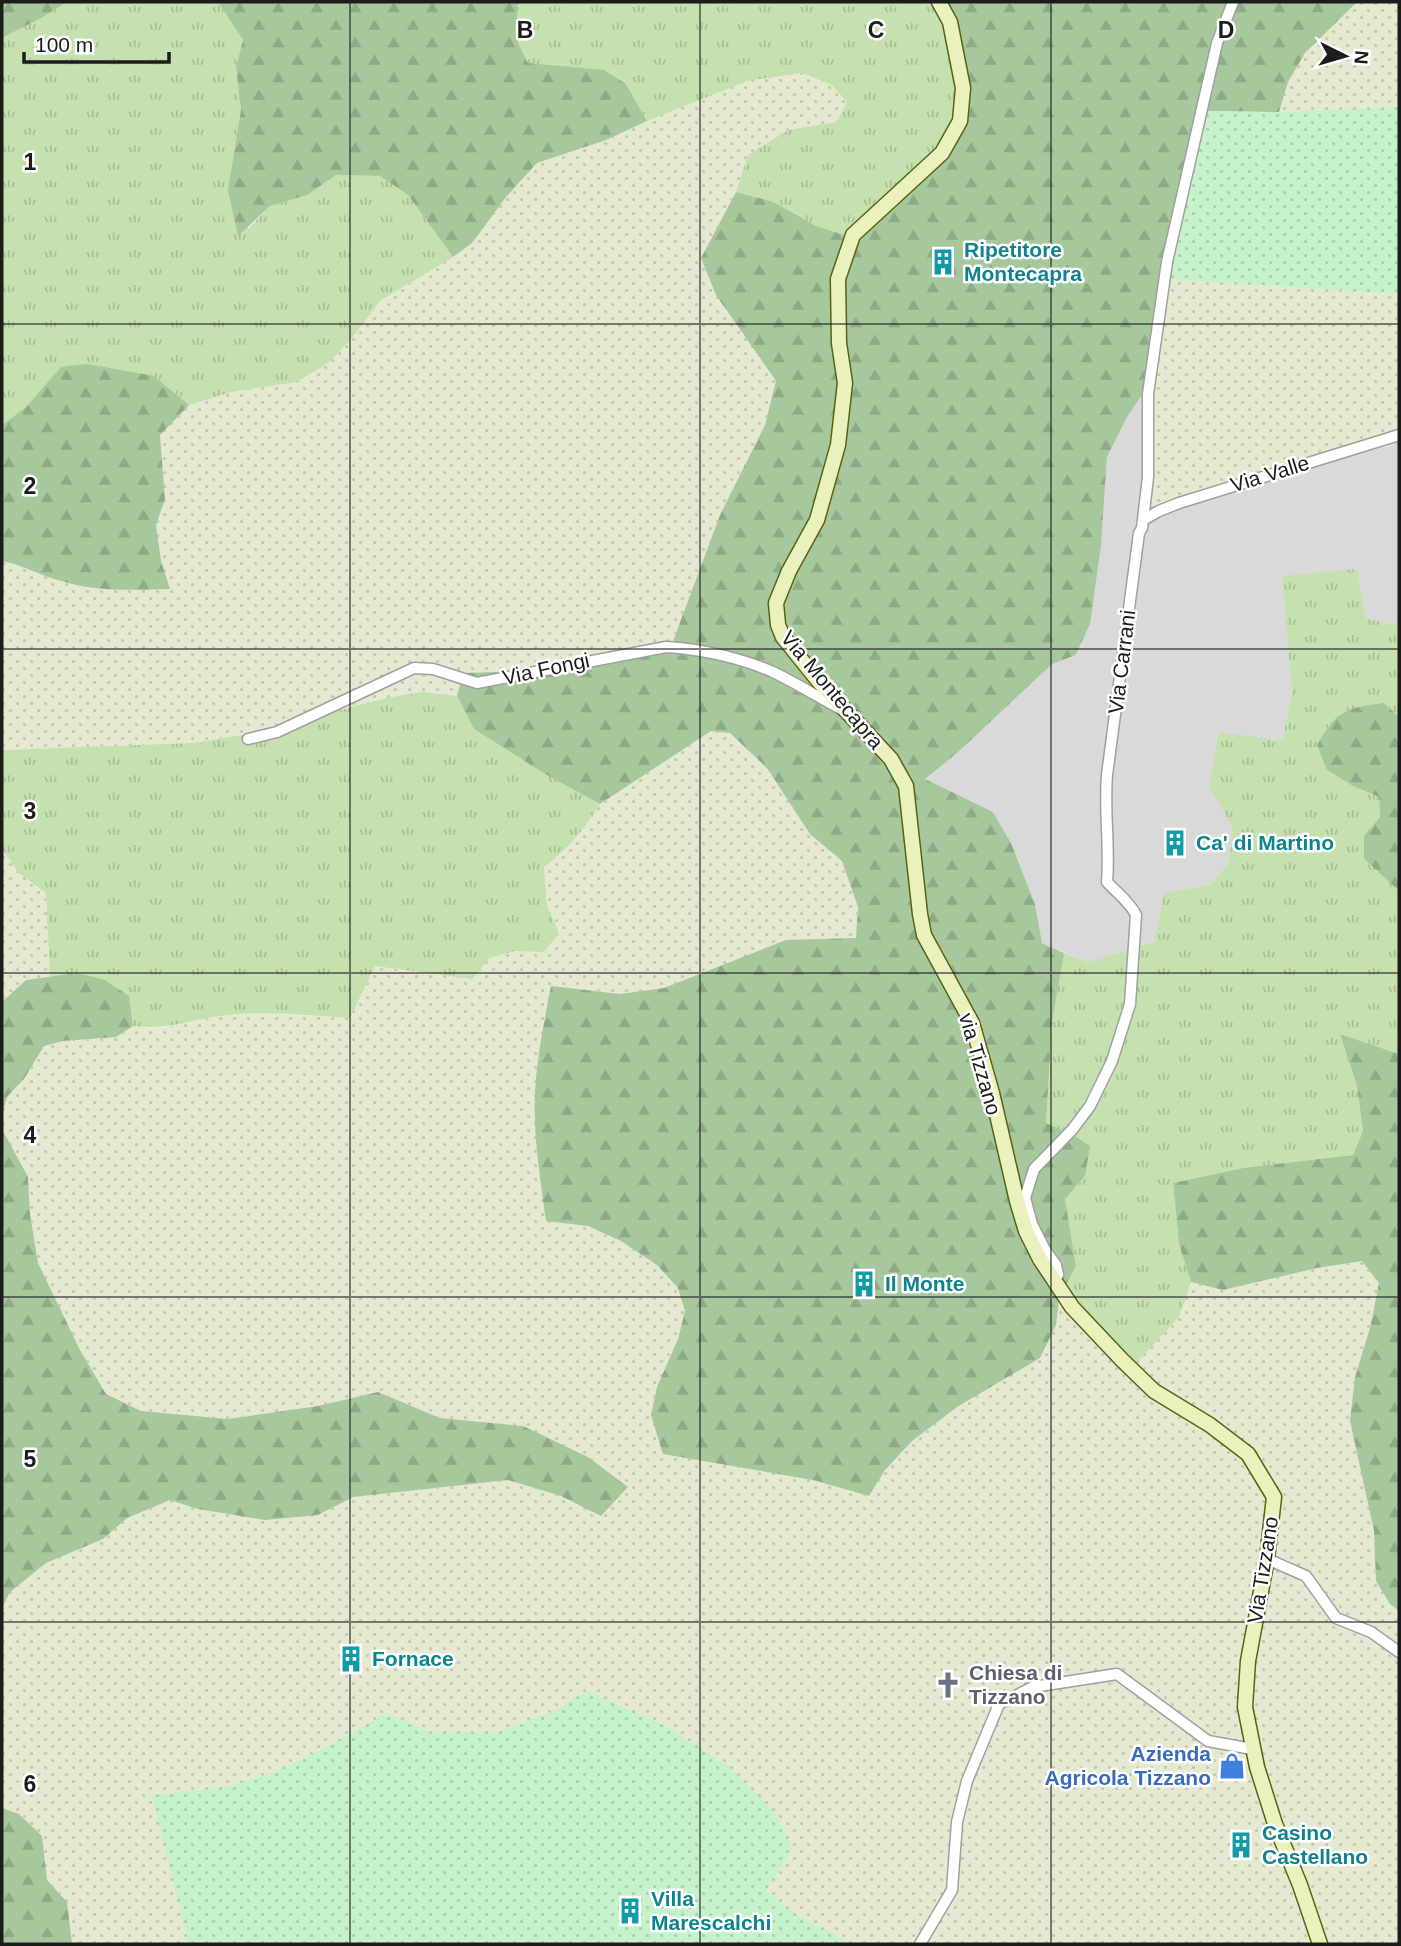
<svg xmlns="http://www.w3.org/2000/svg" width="1401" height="1946" font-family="Arial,sans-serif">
<defs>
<pattern id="farmland-dots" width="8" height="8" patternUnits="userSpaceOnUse" patternTransform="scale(1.75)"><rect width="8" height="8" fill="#e6e9d1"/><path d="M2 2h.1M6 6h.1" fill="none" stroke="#c5c7b3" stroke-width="1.8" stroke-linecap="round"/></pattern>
<pattern id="grass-tufts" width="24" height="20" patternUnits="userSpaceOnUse" patternTransform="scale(1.75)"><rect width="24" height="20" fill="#c5e1af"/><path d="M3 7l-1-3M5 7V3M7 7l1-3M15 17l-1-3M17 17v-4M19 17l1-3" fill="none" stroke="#a9c096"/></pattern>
<pattern id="forest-firs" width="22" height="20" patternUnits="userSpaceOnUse" patternTransform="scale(1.75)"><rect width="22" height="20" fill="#a7c79d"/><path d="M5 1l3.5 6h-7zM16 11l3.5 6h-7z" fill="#8faa87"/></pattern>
<pattern id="park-dots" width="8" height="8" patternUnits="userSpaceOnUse" patternTransform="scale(1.75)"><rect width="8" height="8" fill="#c5f2cb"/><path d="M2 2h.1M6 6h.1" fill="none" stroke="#a9cfae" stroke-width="1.8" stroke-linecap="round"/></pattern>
</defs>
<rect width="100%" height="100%" fill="#eceae3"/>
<!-- residential -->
<polygon fill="#dad9d9" points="1151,382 1264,473 1399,444 1399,628 1398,625 1366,619 1282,576 1292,692 1282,741 1209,787 1233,829 1230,861 1211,885 1164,893 1154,942 1088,962 1042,943 1035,904 1011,843 993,812 924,780 956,754 1052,664 1077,655 1090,624 1101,546 1107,457 1127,417"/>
<!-- farmland -->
<g fill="url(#farmland-dots)">
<polygon points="1357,2 1399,2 1399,107 1279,112 1288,82 1305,53"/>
<polygon points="802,73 832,85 847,102 837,122 788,130 748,155 736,192 701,258 748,339 776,381 765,425 720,515 669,652 636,654 531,671 463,673 457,696 422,692 254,733 193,743 2,750 2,561 169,589 161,561 156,525 165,499 160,435 189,405 231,392 352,338 380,301 436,268 537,163 606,140 680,106 747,81"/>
<polygon points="1165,279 1399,294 1399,444 1265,473 1149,511 1151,382"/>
<polygon points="711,731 730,733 767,768 810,834 842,861 858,907 856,938 786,940 664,988 620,994 552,986 543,1026 535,1093 537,1161 546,1221 588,1226 621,1241 657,1265 678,1288 685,1311 678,1339 657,1387 663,1453 813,1480 869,1496 885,1470 912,1441 957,1407 1040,1358 1059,1298 1179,1317 1191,1282 1223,1290 1317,1268 1362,1261 1379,1283 1350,1421 1374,1531 1376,1581 1390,1604 1399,1611 1399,1944 852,1944 796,1914 766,1891 587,1691 553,1711 497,1732 431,1732 386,1713 293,1764 248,1781 198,1791 152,1795 188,1944 72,1944 67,1902 47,1880 42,1836 19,1814 2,1808 2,1608 10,1592 46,1563 103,1539 127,1518 170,1500 198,1509 318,1515 353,1497 508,1480 561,1496 601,1516 523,1426 440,1418 379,1392 318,1406 228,1419 141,1411 106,1393 80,1350 38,1263 30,1214 28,1177 2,1129 2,1115 7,1097 24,1079 44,1046 63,1041 116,1037 133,1026 157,1029 218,1016 257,1013 349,1018 375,966 472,979 489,958 515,951 544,952 559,933 547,906 544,867 563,854 580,834 600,804"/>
<polygon points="2,849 19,873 46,893 50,977 26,980 2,1002"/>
</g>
<!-- grass -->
<g fill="url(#grass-tufts)">
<polygon points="67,2 218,2 243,40 236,67 241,110 236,148 248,229 270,206 306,195 336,175 381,176 408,195 453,257 380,301 352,338 328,363 297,382 231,392 189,405 154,376 62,367 26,407 2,425 2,38 43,17"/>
<polygon points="521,2 941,2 960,81 954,118 939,153 857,239 816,226 774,202 736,192 748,155 788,130 837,122 847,102 832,85 802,73 747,81 647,121 626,84 564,67 528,63 518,43 517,6"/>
<polygon points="1356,569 1366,619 1398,625 1399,628 1399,717 1384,703 1353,786 1379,797 1380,817 1364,836 1364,859 1399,891 1399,1054 1340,1034 1357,1086 1363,1131 1353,1155 1243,1168 1173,1183 1179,1244 1191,1282 1179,1317 1135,1364 1059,1298 1076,1266 1065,1199 1085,1176 1046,1123 1052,1023 1064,953 1088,962 1154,942 1164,893 1211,885 1229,862 1233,829 1209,787 1219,732 1282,741 1292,692 1282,576"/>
<path d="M422 692 457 696 474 729 545 774 600 804C584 829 569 849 544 867L547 906 559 933 544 952 515 951 489 958 472 979 375 966 350 1018C307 1015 262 1010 219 1016 186 1021 168 1030 133 1026L129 996 77 973 50 977 46 893 19 873 2 849V750L193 743 254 733 386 698Z"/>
</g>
<!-- forest -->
<g fill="url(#forest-firs)">
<polygon points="2,2 67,2 43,17 2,38"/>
<polygon points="218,2 521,2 517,6 518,43 528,63 604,70 626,84 647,121 606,140 537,163 506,197 472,243 453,257 408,195 380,176 336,175 307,195 270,206 238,236 228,190 241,110 236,67 243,40"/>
<path d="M941 2H1357L1305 53 1288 82 1279 112 1200 111 1151 382 1127 417 1107 457 1101 546 1090 624 1076 655 1052 664 956 754 925 779 993 812 1011 843 1035 904 1042 943 1064 953 1052 1023 1046 1123 1072 1134 1090 1146 1085 1176 1065 1199 1076 1266 1059 1298 1056 1325 1040 1358 957 1407 912 1441 885 1470 869 1496 813 1480 663 1454 651 1415 657 1387 678 1339 685 1311 678 1288 657 1265 621 1241 588 1226 546 1221C540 1178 533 1135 535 1092 537 1057 544 1021 551 986L620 994 664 988 786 940 856 938 858 907 842 861 810 834 767 768 730 733 711 731 600 804 545 774 474 729 457 696 463 673 531 671 636 654 669 652 720 515 765 425 776 381 716 295 701 258 736 192 774 202 816 226 857 239 938 153 954 118 960 81Z"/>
<path d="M87 364 154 376 189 405 160 435 165 499 156 525 161 561 170 589C136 590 98 592 65 582 43 577 24 565 2 561V425L26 407 61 367Z"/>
<path d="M1384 703 1399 717V891L1364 859V836L1380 817 1379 797 1353 786 1327 770 1317 745C1337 711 1344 708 1384 703Z"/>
<polygon points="77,973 105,980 129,996 133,1026 116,1037 63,1041 44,1046 24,1079 7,1097 2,1115 2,1002 26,980"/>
<polygon points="1340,1034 1399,1054 1399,1611 1390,1604 1376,1581 1374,1531 1350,1421 1355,1377 1370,1328 1379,1283 1362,1261 1317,1268 1223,1290 1191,1282 1179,1244 1173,1183 1243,1168 1353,1155 1363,1131 1357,1086"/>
<polygon points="2,1129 28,1177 30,1214 38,1263 80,1350 106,1394 141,1411 228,1419 318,1406 378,1392 440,1418 523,1426 588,1457 628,1487 601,1516 561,1496 508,1480 353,1497 318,1515 265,1520 198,1509 170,1500 127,1518 103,1539 46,1563 10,1592 2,1608"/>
<polygon points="2,1808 19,1814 42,1836 47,1880 67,1902 72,1944 2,1944"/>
</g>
<!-- park -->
<g fill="url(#park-dots)">
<polygon points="1399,107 1399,294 1165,279 1200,111 1279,112"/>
<path d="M587 1691 666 1726 729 1766 775 1812 792 1849 766 1891 796 1914 852 1944H188L151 1795C184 1792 217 1790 249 1780 298 1766 342 1737 386 1713L431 1732H497L553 1711Z"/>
</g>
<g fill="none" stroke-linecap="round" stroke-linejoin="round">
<!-- street casing -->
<g stroke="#a0a0a0" stroke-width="13">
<g id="street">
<polyline points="1143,520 1159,511 1179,503 1399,435"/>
<path d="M248 739 277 732 414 668 433 669 477 683 666 647C701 649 741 658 773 672 796 683 818 697 841 709"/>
<path d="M1054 1280 1058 1275 1056 1265 1045 1250 1032 1224 1025 1198 1034 1169 1072 1130 1090 1106 1112 1061 1130 1004 1136 915C1130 902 1117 893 1107 882 1110 846 1104 811 1107 775L1139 533 1142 528 1148 477V394L1167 262 1217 43 1233 2"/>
<polyline points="1267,1559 1306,1576 1336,1618 1371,1632 1399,1652"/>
<polyline points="920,1944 952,1890 957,1822 967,1781 999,1704 1033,1687 1117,1674 1208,1741 1252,1749"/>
</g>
</g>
<!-- secondary casing -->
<g stroke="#576512" stroke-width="17">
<polyline id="secondary" points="939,2 950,22 963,88 960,121 942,153 853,235 838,279 839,343 845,383 838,445 817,520 789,571 776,603 778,625 783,637 820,683 891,759 906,786 920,914 924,935 972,1023 992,1093 1017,1201 1026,1231 1040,1259 1072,1307 1122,1360 1154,1391 1210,1425 1248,1454 1274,1497 1267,1559 1248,1661 1245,1707 1257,1767 1275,1824 1300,1885 1320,1944"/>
</g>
<!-- street -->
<use href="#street" stroke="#fff" stroke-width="10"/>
<!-- secondary -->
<use href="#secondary" stroke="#ebf1bd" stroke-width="14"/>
</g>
<!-- grid -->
<path fill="none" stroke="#1c1c1c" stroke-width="2" stroke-opacity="0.55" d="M350 2V1944M700 2V1944M1051 2V1944M2 324H1399M2 649H1399M2 973H1399M2 1297H1399M2 1622H1399"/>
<!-- icons -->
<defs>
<g id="building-bare" transform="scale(2.1)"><path d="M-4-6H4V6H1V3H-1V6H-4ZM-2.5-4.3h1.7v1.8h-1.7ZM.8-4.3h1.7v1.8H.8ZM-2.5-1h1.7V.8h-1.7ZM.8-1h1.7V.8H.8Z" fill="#0f9aa8" stroke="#fff" stroke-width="2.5" paint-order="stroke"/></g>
<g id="church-bare" transform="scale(2.1)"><path d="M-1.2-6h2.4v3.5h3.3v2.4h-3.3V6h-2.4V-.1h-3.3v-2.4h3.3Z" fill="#6b7280" stroke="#fff" stroke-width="2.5" paint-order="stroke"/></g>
<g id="shop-bare" transform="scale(2.1)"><path d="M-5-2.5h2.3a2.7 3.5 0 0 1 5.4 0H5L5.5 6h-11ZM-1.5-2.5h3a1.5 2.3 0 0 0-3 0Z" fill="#3f7fe0" stroke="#fff" stroke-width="2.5" paint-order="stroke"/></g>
</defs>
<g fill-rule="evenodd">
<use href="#building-bare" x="943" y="262"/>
<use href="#building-bare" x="1175" y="843"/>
<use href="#building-bare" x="864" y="1284"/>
<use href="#building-bare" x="351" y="1659"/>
<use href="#church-bare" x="948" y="1685"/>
<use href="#shop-bare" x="1232" y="1766"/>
<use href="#building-bare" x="1241" y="1845"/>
<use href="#building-bare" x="630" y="1911"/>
</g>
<g text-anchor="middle" stroke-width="5" stroke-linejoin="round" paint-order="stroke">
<!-- culture labels -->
<g font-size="21" font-weight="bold" fill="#0d838f" stroke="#fff" text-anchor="start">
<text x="964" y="257">Ripetitore<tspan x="964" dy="24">Montecapra</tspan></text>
<text x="1196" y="850">Ca' di Martino</text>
<text x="885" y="1291">Il Monte</text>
<text x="372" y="1666">Fornace</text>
<text x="1262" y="1840">Casino<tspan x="1262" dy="24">Castellano</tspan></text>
<text x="651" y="1906">Villa<tspan x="651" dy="24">Marescalchi</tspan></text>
</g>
<!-- street labels -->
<g font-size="21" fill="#1c1c1c" stroke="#fff">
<text transform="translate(1270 474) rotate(-17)" y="7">Via Valle</text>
<text transform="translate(1122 662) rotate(-83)" y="7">Via Carrani</text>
<text transform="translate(546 669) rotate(-12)" y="7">Via Fongi</text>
<text transform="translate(832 690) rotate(50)" y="7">Via Montecapra</text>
<text transform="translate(980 1064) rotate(74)" y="7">via Tizzano</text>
<text transform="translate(1263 1570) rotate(-81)" y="7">Via Tizzano</text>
</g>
<!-- worship labels -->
<g font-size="21" font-weight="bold" fill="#5b616d" stroke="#fff" text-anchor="start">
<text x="969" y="1680">Chiesa di<tspan x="969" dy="24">Tizzano</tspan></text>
</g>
<!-- shop labels -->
<g font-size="21" font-weight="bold" fill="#366cbe" stroke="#fff" text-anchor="end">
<text x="1211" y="1761">Azienda<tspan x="1211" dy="24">Agricola Tizzano</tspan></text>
</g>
</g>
<g font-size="23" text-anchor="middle" font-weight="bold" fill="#1c1c1c" stroke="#fff" stroke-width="5" stroke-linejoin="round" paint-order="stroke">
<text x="525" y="38">B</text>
<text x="876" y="38">C</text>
<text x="1226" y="38">D</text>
<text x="30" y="170">1</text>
<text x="30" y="494">2</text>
<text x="30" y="819">3</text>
<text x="30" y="1143">4</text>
<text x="30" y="1467">5</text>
<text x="30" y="1792">6</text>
</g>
<!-- border -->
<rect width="1401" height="1946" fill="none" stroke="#1c1c1c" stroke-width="7"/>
<!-- north arrow -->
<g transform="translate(1345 56) rotate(95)" stroke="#ffffff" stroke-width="5" paint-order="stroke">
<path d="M0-5L12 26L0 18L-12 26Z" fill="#1c1c1c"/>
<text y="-10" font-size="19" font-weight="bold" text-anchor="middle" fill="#1c1c1c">N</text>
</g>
<!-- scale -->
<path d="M24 52v10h145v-10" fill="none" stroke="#1c1c1c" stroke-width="3.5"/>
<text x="35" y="52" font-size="21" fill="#1c1c1c" stroke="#ffffff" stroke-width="5" paint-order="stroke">100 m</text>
</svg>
